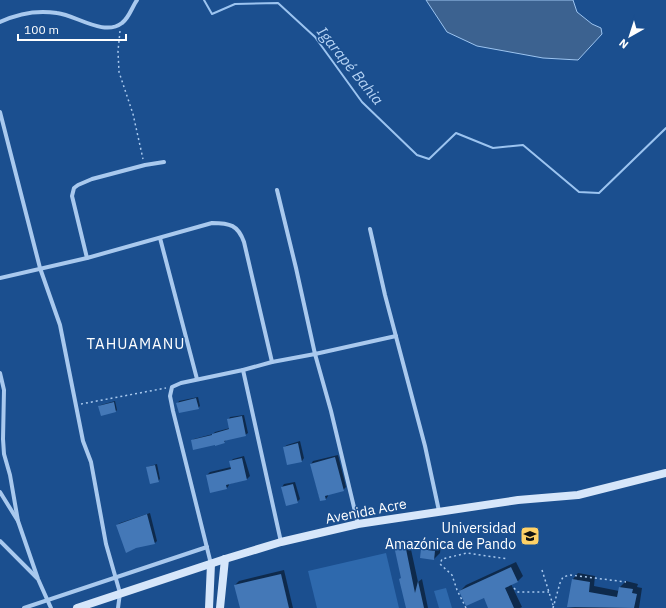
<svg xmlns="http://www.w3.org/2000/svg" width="666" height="608" font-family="'IBM Plex Sans',sans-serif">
<rect width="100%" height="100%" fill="#1b4f8f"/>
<!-- green -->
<g fill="#2e69ad">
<polygon points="386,553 399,608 317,608 308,571"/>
<polygon points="446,588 452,608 439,608 434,591"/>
</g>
<!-- water -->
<polygon fill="#3c6290" stroke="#9cc4f0" points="426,0 573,0 577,12 592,24 601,28 602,34 578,60 543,58 477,46 447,32"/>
<!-- shadow -->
<g fill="#0007">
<polygon points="198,397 200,406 198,408 178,403 179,401"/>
<polygon points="115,401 117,410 116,411 99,406 101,405"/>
<polygon points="244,415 248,433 245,435 226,440 224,442 192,441 194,439 213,434 215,432 230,428 228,420 230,417"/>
<polygon points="300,441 304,458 302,461 288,464 284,447 287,445"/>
<polygon points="338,455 346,487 343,490 328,494 328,496 326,499 320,500 311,464 313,461"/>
<polygon points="244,456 250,476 247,479 229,484 229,485 227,488 207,475 210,472 231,467 230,462 233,459"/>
<polygon points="157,464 160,479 158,481 147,467"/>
<polygon points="295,482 300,499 297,502 282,487 284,484"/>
<polygon points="150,513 157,541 155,543 117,525 120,523"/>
<polygon points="409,540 418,582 422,579 428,608 407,608 402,577 395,546 399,542"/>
<polygon points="428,544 441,545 440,553 434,559 422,549"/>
<polygon points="516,562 523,576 517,582 511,584 522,607 520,608 489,608 484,597 460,591 466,585"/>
<polygon points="284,570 293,608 241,608 235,585 239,581"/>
<polygon points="578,573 595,576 594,586 619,591 620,587 626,581 638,584 637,587 642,588 639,608 575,608 568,607 573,579"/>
</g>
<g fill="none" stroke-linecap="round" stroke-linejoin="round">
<!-- stream -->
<polyline stroke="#9cc4f0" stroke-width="2" points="204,0 212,14 235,4 278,3 315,37 362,102 417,155 429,159 456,133 493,148 523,145 579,192 599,193 666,128"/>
</g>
<!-- building -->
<g fill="#4478b7">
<polygon points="196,398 199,409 179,413 176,403"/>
<polygon points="114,402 116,412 101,416 98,406"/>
<polygon points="242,416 246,436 224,441 225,443 215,446 215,445 193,450 191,440 212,435 212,434 229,429 227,419"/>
<polygon points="298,443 302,462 287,465 283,447"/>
<polygon points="335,457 344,491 325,496 326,500 320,501 310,464"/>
<polygon points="242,458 247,480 226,485 227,489 210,493 206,475 231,469 229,461"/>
<polygon points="155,465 159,482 150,484 146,467"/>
<polygon points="293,484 298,503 286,506 281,487"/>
<polygon points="147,514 155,544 136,548 126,553 116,525"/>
<polygon points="405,544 415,593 418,581 424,608 406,608 399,579 401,578 394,546"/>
<polygon points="421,549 435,551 434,560 420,558"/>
<polygon points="511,567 518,582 505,588 514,608 488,608 484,598 466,606 459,591"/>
<polygon points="281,574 289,608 240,608 234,585"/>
<polygon points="572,579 590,582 589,592 617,597 619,587 633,589 632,593 637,594 634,608 567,607"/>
</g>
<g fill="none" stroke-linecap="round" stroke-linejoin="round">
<!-- path -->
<g stroke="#a9c9ee" stroke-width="1.5" stroke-dasharray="2 3" stroke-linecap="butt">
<polyline points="120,31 118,51 119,72 133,114 143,159"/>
<polyline points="81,404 166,388"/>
<polyline points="542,570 553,605"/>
<polyline points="514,588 518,592 549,592"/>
<polyline points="466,608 457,590 452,575 440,564 442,559 467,553 508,559"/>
<polyline points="553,608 560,583 563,577 570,575 626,582"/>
</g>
<!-- street -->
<g stroke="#a9c9ee" stroke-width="4">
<path d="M0 22C17 14 38 10 57 13 76 15 104 37 122 23 129 18 132 7 137 0"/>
<polyline points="0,112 40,268 60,325 83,441 91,462 106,544 120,593 118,608"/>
<polyline points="277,190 296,268 315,354 396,336"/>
<polyline points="370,229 385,295 425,446 439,511"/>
<polyline points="160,238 197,379"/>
<polyline points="87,258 72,196 74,188 78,185 92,179 145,165 164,162"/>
<path d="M0 278 87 258 212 223C230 223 238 225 244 242L272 362 315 354 331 411 358 524"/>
<polyline points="272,362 243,370 281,542"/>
<polyline points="0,373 4,390 3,439 4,454 10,475 18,521"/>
<polyline points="0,492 18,521 38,579 51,608"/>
<polyline points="0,541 37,578"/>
<polyline points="211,564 173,411 170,396 172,387 181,383 243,370"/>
<polyline points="24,608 207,547"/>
</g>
<!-- secondary -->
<g stroke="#d6e6fa" stroke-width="8">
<polyline points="77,608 225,559 281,542 358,524 518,500 578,495 666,473"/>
<polyline points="209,608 211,564"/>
<polyline points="220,608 225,559"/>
</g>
</g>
<!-- icons -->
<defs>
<g id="university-square" transform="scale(1)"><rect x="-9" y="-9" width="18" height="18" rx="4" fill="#ffd166" stroke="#1b4f8f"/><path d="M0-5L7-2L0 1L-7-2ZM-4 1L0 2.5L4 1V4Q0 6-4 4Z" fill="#111"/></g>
</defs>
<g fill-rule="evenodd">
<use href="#university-square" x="530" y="536"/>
</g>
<g text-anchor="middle" stroke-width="3" stroke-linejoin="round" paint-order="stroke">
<!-- street labels -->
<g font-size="14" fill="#fff" stroke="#1b4f8f">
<text transform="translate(366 511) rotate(-11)" y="5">Avenida Acre</text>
</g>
<!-- poi labels -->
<g font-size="14" fill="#fff" stroke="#1b4f8f" text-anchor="end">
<text x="516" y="533">Universidad<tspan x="516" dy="16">Amazónica de Pando</tspan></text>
</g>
<!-- water labels -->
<g font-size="15" font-style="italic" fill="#b5d3f5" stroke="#1b4f8f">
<text transform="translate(350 66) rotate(51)" y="5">Igarapé Bahia</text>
</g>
<!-- neighbourhood labels -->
<g font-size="15" letter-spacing="1" fill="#fff" stroke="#1b4f8f">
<text x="136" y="349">TAHUAMANU</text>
</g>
</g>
<!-- north arrow -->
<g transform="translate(630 36) rotate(219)" stroke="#1b4f8f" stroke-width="3" paint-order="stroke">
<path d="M0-3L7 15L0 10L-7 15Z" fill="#ffffff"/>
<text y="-6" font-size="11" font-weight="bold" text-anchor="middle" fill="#ffffff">N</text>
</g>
<!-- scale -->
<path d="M18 34v6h108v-6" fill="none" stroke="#ffffff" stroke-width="2"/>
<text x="24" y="34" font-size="12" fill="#ffffff" stroke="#1b4f8f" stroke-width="3" paint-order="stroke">100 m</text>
</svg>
